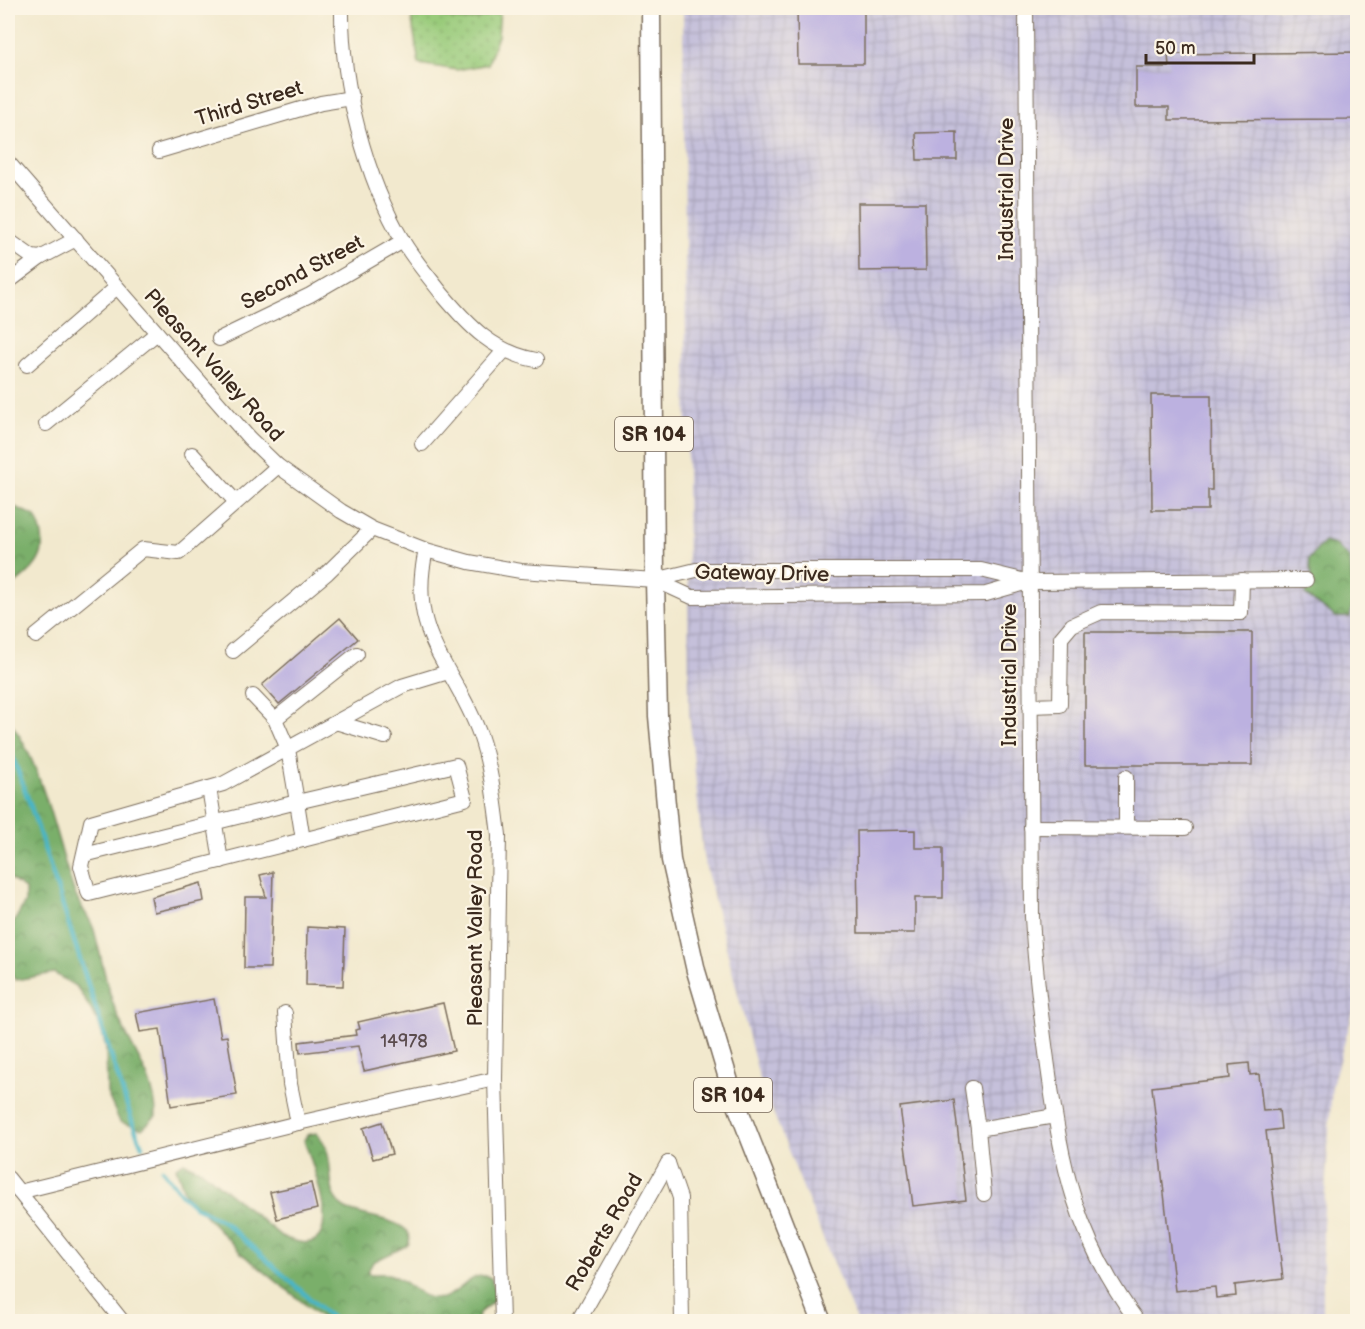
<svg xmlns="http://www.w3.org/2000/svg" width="1365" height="1329" font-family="'Balsamiq Sans',sans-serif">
<defs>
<pattern id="industrial-grid" width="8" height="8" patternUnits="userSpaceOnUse" patternTransform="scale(1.5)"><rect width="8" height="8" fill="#c5c0da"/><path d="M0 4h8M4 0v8" fill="none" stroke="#aaa5bb"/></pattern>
<pattern id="grass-dots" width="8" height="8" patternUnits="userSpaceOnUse" patternTransform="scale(1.5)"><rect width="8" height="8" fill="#99cb7a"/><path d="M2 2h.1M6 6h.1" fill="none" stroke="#85ae69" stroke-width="1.8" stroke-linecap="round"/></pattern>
<pattern id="forest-crowns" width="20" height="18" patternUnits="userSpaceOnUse" patternTransform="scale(1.5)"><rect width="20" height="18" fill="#7aaf6a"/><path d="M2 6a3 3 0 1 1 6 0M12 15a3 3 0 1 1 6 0" fill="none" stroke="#658f57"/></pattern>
</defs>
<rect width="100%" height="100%" fill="#fcf5e5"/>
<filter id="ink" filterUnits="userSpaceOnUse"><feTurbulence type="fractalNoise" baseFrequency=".0167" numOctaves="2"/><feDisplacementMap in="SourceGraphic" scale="12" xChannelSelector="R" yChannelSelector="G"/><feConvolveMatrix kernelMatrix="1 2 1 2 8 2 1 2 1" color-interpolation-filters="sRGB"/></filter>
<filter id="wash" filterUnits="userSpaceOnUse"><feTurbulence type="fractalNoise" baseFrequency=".008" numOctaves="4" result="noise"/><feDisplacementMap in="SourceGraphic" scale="24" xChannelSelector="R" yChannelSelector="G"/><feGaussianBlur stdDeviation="1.35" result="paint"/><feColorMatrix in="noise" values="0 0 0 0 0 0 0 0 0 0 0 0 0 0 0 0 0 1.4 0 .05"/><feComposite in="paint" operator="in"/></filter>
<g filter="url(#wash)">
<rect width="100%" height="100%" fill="#f2e9ce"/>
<!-- industrial -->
<polygon fill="url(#industrial-grid)" points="683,8 1357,8 1358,996 1332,1085 1323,1225 1323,1321 856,1321 759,1077 703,856 689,712"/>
<!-- grass -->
<polygon fill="url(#grass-dots)" stroke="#6a7a4c" stroke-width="1.5" points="410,8 500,8 498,36 488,64 457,70 419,64"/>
<!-- forest -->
<g fill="url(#forest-crowns)" stroke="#5a6c44" stroke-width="1.5">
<path d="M8 504 35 516C53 552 38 568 8 589Z"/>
<polygon points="1324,542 1335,545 1350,558 1353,600 1350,617 1336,617 1305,595 1311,577 1309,559"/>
<path d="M8 719C43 763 56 841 75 894 80 907 90 917 94 930 102 958 106 988 117 1014 130 1048 156 1078 156 1116L142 1129 120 1122 107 1093 106 1047 99 1023 77 987 54 973 16 980 8 972V933L25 902V889L8 877Z"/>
<path d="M316 1133C340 1154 321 1193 344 1208 359 1218 420 1218 408 1245L373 1262 367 1273C376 1276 384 1271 394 1276 410 1283 422 1302 443 1298 460 1294 473 1268 491 1278L495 1291V1300L479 1313 478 1321H326L241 1253 185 1194 176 1167 184 1162 201 1170 281 1236C353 1269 315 1171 304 1140L307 1135Z"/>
</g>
<!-- garden -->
<path fill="#99cb7a" stroke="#6a7a4c" stroke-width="1.5" d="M427 8H509C479 20 456 28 427 8Z"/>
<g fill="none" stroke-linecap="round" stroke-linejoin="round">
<!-- stream -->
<g stroke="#49b5c5" stroke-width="4.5">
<polyline points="8,744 31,807 133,1124 142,1146"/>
<polyline points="162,1169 182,1195 196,1207 224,1222 336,1322"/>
</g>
</g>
<g id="blocks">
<!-- building -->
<g fill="#bcb1e0">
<polygon points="797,8 864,8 864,64 798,64"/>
<polygon points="1358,52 1358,119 1169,120 1169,107 1136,107 1136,67 1169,67 1168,54"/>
<polygon points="957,132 957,160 917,160 916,133"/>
<polygon points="858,203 925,203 926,270 859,271"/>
<polygon points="1151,395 1211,395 1212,490 1208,490 1208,510 1152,510"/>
<polygon points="340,618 358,639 279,704 262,685"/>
<rect x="1085" y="632" width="167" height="133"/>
<polygon points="915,830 915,848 943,848 943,898 915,898 915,933 858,933 857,831"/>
<polygon points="273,872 270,968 244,968 245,897 266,897 260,875"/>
<polygon points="201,883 204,901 154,912 151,897"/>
<polygon points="307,927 345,929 343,986 306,985"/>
<polygon points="214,999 221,1037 227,1036 237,1095 171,1106 160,1029 140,1032 136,1013"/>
<polygon points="443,1003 454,1051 364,1071 358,1046 300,1053 299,1042 356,1035 355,1030 360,1029 358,1022"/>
<polygon points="1249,1063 1250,1075 1259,1074 1263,1111 1279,1110 1281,1129 1266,1131 1283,1279 1235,1285 1236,1296 1216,1298 1215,1287 1175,1291 1152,1087 1230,1078 1229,1065"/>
<polygon points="954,1100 966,1200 913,1206 900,1107"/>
<polygon points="382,1122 392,1154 373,1159 363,1128"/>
<polygon points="311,1183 317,1209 277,1219 270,1192"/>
</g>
</g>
</g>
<g filter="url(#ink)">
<use href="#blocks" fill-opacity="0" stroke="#7b6d5c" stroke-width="1.5"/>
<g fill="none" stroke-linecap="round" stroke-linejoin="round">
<!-- minor casing -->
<g stroke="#7b6d5c" stroke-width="16">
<g id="minor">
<path d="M342 8C341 83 365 178 404 243 415 261 429 277 442 294 469 326 493 352 536 360"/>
<path d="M1026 8 1032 917C1035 968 1041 1017 1048 1067 1062 1168 1075 1237 1138 1322"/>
<polyline points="159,151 321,103 352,98"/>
<polyline points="8,162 249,438 278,466 341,511 372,529 426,550 469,562 521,571 655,580 696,570 981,570 1030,582 1306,580"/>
<polyline points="8,240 32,257 40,258"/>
<polyline points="8,282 40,258 76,239"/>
<polyline points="219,339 310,295 403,241"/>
<polyline points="27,365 117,287"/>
<polyline points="46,424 157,333"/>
<polyline points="422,444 504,351"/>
<polyline points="192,454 236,502"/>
<path d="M426 550C406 636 454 663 480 735 491 767 495 802 499 835L495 1079 502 1322"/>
<polyline points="655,580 692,597 986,594 1028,582"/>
<polyline points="36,636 143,549 179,553 278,466"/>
<polyline points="233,651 327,573 372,529"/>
<polyline points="253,696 275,719 288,749 297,802 456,765 465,799 89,894 81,866 91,822 223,784 402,686 448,672"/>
<polyline points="1030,706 1060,705 1061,638 1072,625 1101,612 1241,613 1242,580"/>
<polyline points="275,719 357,654"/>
<polyline points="339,723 385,737"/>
<polyline points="1126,777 1126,826"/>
<polyline points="209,788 221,861"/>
<polyline points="1031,827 1185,828"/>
<polyline points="84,855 297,802 303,840"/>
<polyline points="285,1013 290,1084 298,1123"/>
<polyline points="972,1088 978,1129 1055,1116"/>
<polyline points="978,1129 984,1194"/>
<polyline points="668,1163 680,1198 682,1322"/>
<polyline points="8,1178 123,1322"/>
<polyline points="19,1192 298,1123 495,1079"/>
<polyline points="578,1322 668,1163"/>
</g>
</g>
<!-- major casing -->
<g stroke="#7b6d5c" stroke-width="21">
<polyline id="major" points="651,8 655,580 658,716 671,860 696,971 733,1095 822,1322"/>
</g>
<!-- minor -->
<use href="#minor" stroke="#fff" stroke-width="14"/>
<!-- major -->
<use href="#major" stroke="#fff" stroke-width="18"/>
</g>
</g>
<g text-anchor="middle" stroke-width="4.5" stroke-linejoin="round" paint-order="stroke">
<!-- number labels -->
<g font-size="18" fill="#5b4c4e">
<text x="404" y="1047">14978</text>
</g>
<!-- shield labels -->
<g fill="#fcf5e5" stroke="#75675a" stroke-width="1.5">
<rect x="615" y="417" width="78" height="34" rx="4.5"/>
<rect x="694" y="1078" width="78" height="34" rx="4.5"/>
</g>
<g font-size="20" font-weight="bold" fill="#3b2a1e">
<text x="654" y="441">SR 104</text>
<text x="733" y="1102">SR 104</text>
</g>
<!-- street labels -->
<g font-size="21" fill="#3b2a1e" stroke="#fcf5e5">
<text transform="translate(249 103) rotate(-17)" y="7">Third Street</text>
<text transform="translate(1006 189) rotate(-90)" y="7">Industrial Drive</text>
<text transform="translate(302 272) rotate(-28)" y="7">Second Street</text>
<text transform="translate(214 365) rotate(48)" y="7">Pleasant Valley Road</text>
<text transform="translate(762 573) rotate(1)" y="7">Gateway Drive</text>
<text transform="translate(1009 675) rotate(-90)" y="7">Industrial Drive</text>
<text transform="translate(475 928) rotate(-90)" y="7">Pleasant Valley Road</text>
<text transform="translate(604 1232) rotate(-60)" y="7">Roberts Road</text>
</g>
</g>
<!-- margin -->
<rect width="1365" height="1329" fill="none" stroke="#fcf5e5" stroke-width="30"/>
<!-- scale -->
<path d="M1146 54v9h108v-9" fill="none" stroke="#3b2a1e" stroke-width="3"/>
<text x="1155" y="54" font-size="18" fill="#3b2a1e" stroke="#fcf5e5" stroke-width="4.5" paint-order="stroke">50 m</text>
</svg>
